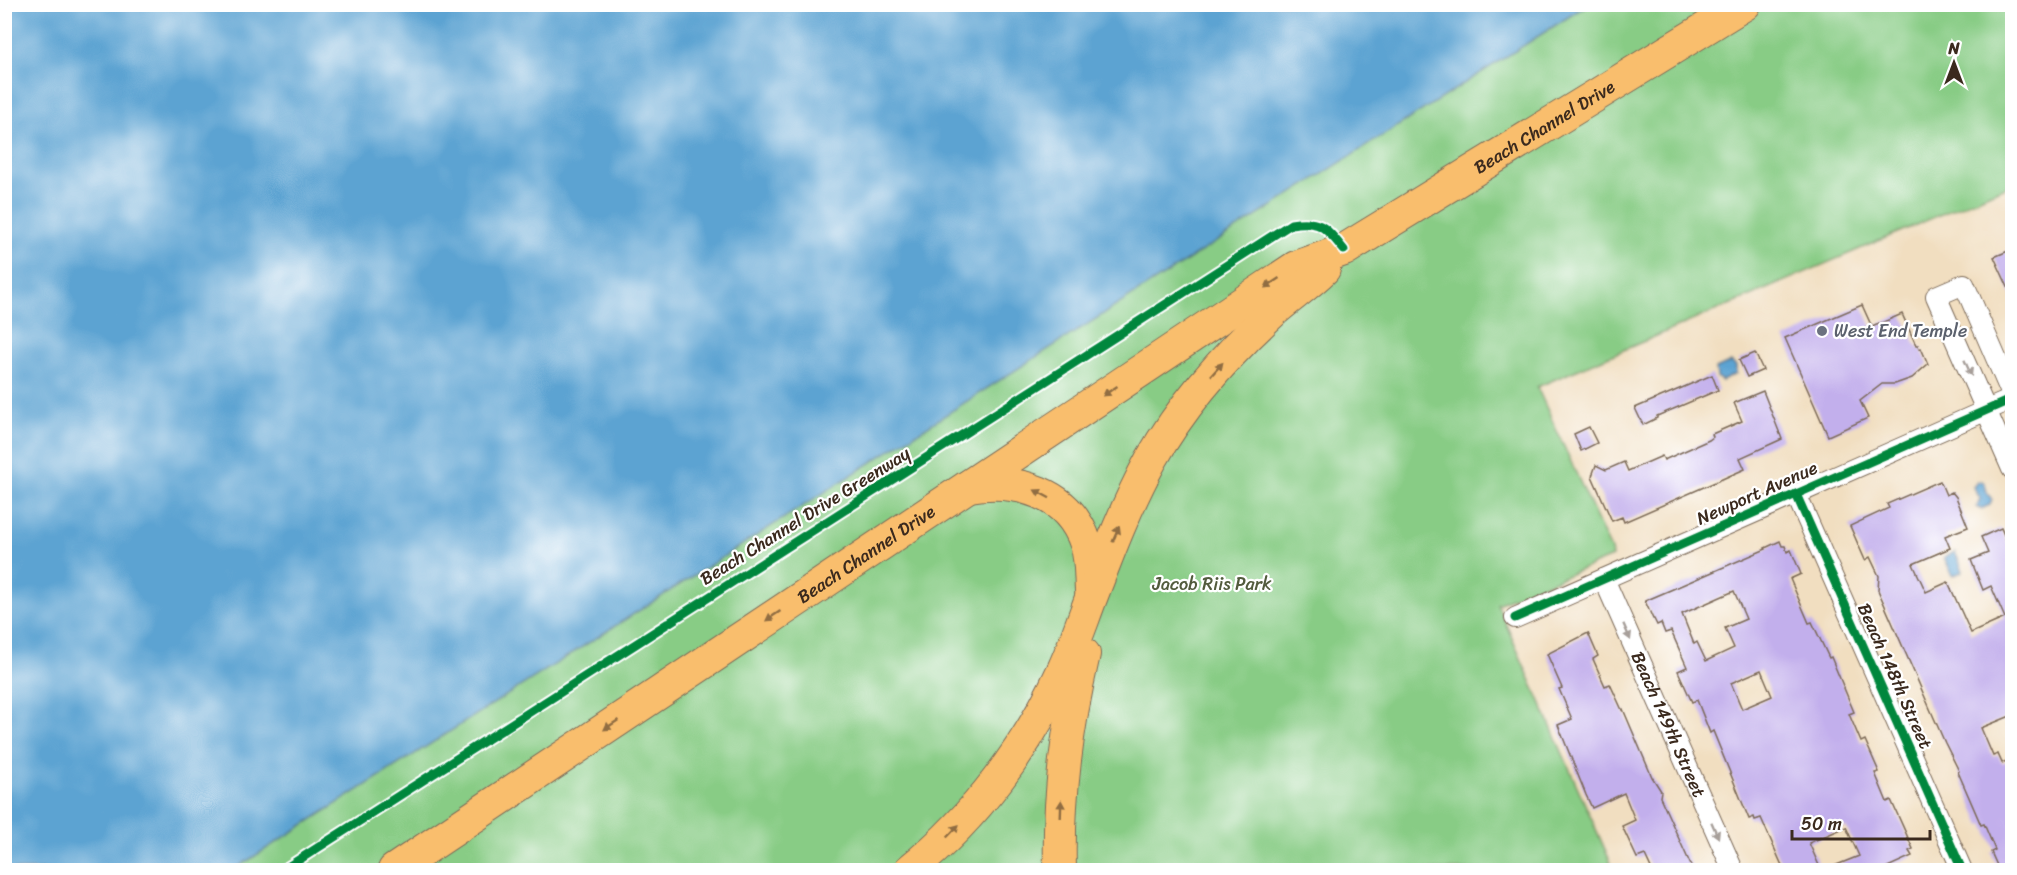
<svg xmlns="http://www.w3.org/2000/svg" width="2017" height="875" font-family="Sriracha,sans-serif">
<rect width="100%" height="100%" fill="#fff"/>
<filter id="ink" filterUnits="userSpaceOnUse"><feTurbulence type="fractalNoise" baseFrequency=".0167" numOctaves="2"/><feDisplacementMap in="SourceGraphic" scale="12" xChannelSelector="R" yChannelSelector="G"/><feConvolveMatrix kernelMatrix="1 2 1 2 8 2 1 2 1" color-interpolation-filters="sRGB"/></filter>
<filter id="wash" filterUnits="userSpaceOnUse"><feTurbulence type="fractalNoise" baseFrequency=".008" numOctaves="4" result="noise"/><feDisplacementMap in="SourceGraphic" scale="24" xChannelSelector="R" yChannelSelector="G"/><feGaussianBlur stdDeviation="1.35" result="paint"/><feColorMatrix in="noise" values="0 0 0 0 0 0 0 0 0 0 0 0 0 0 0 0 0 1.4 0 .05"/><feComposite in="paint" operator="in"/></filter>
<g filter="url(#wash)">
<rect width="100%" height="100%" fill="#f1dec0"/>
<!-- green -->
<polygon fill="#88cc85" stroke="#627b52" stroke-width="1.5" points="1587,5 2012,5 2012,184 1537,387 1611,550 1612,557 1497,604 1614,870 233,870"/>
<!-- water -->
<g fill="#5ba3d2" stroke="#4b6678" stroke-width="1.5">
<polygon points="5,4 1587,4 1587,5 233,870 5,870"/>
<polygon points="1731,362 1736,366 1736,374 1722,381 1717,377 1716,369"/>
<polygon points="1982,481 1985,484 1987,492 1992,500 1990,505 1981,509 1977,507 1980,498 1973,487 1977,482"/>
<polygon points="1955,552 1963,571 1953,576 1944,557"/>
</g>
<g id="blocks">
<!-- building -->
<g fill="#c2afec" fill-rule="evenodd">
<polygon points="2013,249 2013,298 1994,257"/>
<polygon points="1862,305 1872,327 1902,314 1916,345 1918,345 1919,349 1921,348 1928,364 1912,378 1895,384 1882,384 1860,401 1868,418 1828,436 1785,338"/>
<polygon points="1755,353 1763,370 1747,377 1739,360"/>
<polygon points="1712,375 1718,390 1657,416 1657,418 1643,425 1635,408"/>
<polygon points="1763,391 1782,439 1740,458 1745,469 1624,522 1622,517 1612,521 1592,476 1596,465 1606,470 1624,462 1628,471 1662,456 1664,460 1709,440 1713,437 1712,434 1742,421 1734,403"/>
<polygon points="1589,427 1597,443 1581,451 1574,434"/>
<polygon points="1940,481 1946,495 1952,492 1956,497 1968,527 1945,536 1950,548 1913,564 1926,592 1948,582 1971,633 2005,618 1991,586 1983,590 1971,560 1988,553 1981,537 2001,528 2008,544 2013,542 2013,715 1981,728 1993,756 1998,754 2002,763 2013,758 2013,870 1999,870 1991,852 1995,850 1984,824 1981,825 1958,772 1959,771 1945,743 1878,590 1879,576 1870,557 1865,560 1850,526 1889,508 1887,504"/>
<path d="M1780 541 1782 546H1785L1787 552 1791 550 1801 574 1790 579 1809 623 1812 622 1829 658 1831 657 1854 712 1849 714 1861 742 1865 740 1879 772 1875 773 1887 802 1891 800 1913 849 1909 851 1912 856 1881 870H1824L1859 856 1846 827 1809 843 1821 870H1784L1761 818 1755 820 1754 817 1749 819 1713 731 1710 733 1697 700 1692 702 1678 671 1687 667 1671 631 1665 633 1661 623 1657 625 1654 619H1653L1645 601 1766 549 1765 548ZM1734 591 1746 619 1725 628 1734 648 1706 661 1697 642 1694 644 1682 614ZM1761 670 1772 696 1742 709 1731 683Z"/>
<polygon points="1588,633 1598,656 1593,659 1605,686 1610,684 1622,710 1623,709 1652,777 1661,791 1660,797 1693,870 1652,870 1645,855 1637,858 1622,826 1635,820 1624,793 1592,808 1586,795 1558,725 1572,719 1559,689 1562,688 1547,654"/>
</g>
</g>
</g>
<g filter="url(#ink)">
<use href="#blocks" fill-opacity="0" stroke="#7b6957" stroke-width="1.5"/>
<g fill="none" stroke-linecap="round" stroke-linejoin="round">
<!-- minor casing -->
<g stroke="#7b6957" stroke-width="22">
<g id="minor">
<polyline points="2012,395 1964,284 1936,296 2012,469"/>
<polyline points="1796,494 1962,870"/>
<path id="s1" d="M1604 579 1733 870"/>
<polyline points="1515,618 2012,399"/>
</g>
</g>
<!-- primary casing -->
<g stroke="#7b6957" stroke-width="34">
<g id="primary">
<path d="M969 486C1017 478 1069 492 1086 544 1091 558 1090 575 1091 590"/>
<path id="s2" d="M394 870 1296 267 1344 250 1745 4"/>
<path d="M910 870C976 817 1028 747 1063 670 1074 646 1082 622 1091 598 1109 551 1127 504 1151 460 1183 403 1227 354 1275 310 1291 296 1309 284 1324 269"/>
<path d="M1060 870C1058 795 1067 728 1084 654"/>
</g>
</g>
<!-- minor -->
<use href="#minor" stroke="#fff" stroke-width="20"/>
<!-- primary -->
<use href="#primary" stroke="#f9be6d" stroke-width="32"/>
<!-- cycleway casing -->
<g stroke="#fff" stroke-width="13">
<g id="cycleway">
<polyline points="1796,494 1962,870"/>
<polyline points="1515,618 2012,399"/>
<path d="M283 870 1291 224C1321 219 1326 228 1344 250"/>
</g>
</g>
<!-- cycleway -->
<use href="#cycleway" stroke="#00873e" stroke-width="9"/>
</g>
<!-- one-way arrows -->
<defs><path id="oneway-solid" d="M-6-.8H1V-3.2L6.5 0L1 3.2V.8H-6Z" transform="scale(1.5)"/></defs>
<g fill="#906d42">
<use href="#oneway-solid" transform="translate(1272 283) rotate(146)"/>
<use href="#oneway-solid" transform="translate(1217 369) rotate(-48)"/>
<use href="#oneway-solid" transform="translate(1110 391) rotate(146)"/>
<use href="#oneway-solid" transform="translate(1042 494) rotate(-152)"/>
<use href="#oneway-solid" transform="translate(1116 534) rotate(-67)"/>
<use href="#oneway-solid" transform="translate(773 616) rotate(146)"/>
<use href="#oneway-solid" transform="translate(611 725) rotate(146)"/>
<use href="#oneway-solid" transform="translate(1061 809) rotate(-88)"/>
<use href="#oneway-solid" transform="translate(953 831) rotate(-46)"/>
</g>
<g fill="#a79f9a">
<use href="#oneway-solid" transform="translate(1968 368) rotate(66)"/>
<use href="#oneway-solid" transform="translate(1627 632) rotate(66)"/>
<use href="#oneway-solid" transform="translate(1715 830) rotate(66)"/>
</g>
</g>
<!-- markers -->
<circle fill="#6b7280" stroke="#fff" stroke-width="2" cx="1822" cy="331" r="6"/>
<g text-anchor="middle" stroke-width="4.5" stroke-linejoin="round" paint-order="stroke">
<!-- street labels -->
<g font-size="18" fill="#3b2a1e" stroke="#fff">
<text dy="6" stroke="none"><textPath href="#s2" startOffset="1371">Beach Channel Drive</textPath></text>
<text transform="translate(1757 493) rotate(-24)" y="6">Newport Avenue</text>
<text transform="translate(805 516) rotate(-32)" y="6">Beach Channel Drive Greenway</text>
<text dy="6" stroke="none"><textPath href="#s2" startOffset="568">Beach Channel Drive</textPath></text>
<text transform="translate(1895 676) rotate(66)" y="6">Beach 148th Street</text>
<text dy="6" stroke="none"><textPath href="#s1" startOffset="159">Beach 149th Street</textPath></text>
</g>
<!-- worship labels -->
<g font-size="18" fill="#5b616d" stroke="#fff" text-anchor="start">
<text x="1834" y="337">West End Temple</text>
</g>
<!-- park labels -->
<g font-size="18" fill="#525b3d" stroke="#fff">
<text x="1212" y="590">Jacob Riis Park</text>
</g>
</g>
<!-- margin -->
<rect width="2017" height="875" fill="none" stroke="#fff" stroke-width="24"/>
<!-- north arrow -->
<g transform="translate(1954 63)" stroke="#ffffff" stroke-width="4.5" paint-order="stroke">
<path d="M0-4.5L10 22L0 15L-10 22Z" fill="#3b2a1e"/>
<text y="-9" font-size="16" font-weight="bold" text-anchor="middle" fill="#3b2a1e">N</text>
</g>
<!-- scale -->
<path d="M1792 830v9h138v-9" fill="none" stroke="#3b2a1e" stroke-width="3"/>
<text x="1801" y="830" font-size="18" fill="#3b2a1e" stroke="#ffffff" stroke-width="4.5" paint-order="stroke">50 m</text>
</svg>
